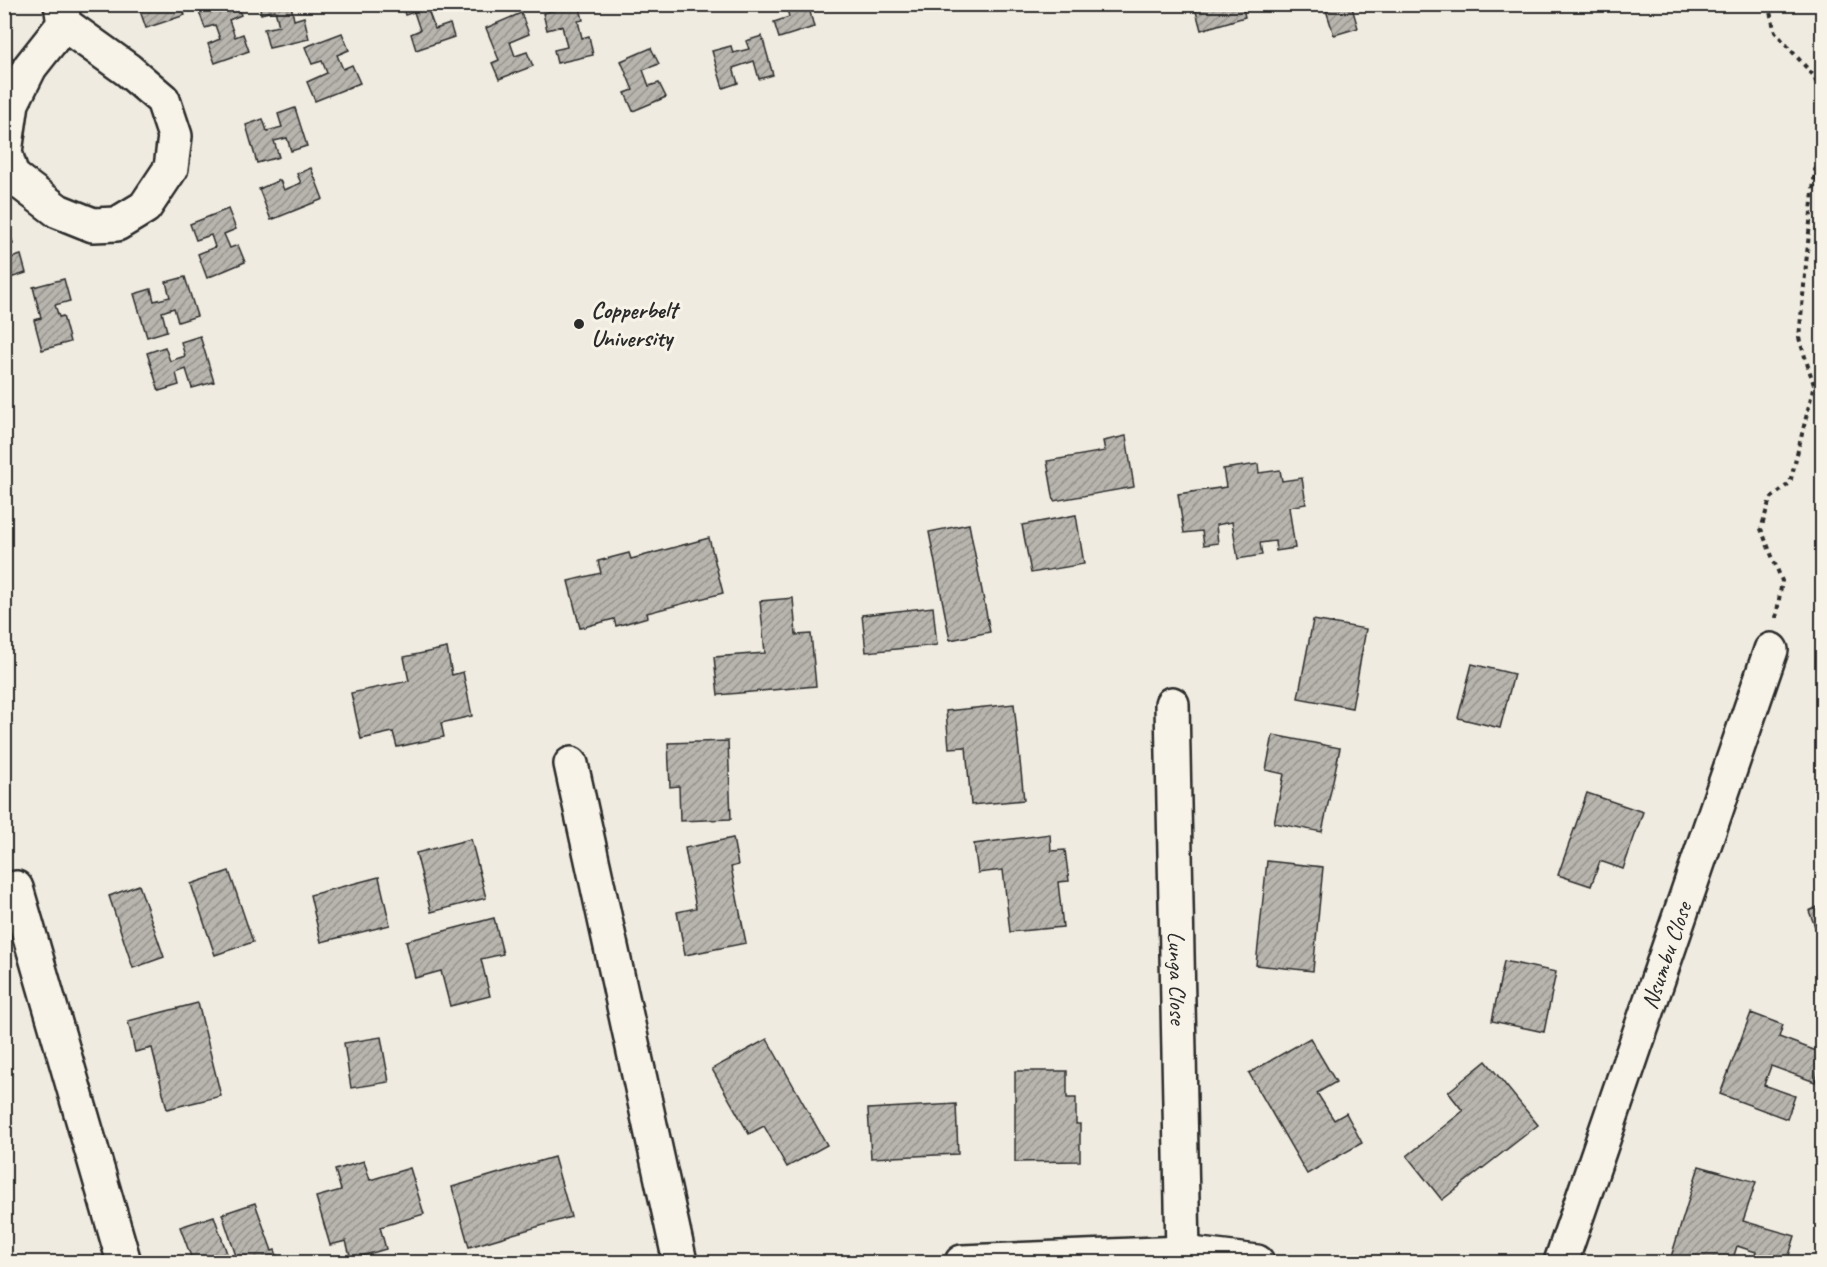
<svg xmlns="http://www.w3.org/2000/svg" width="1827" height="1267" font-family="Caveat,sans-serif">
<defs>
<pattern id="building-hatch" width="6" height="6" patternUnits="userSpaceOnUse" patternTransform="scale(1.5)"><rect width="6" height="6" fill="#b8b5ae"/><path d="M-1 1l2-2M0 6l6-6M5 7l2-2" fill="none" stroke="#96938e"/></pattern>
</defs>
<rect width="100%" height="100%" fill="#efebe0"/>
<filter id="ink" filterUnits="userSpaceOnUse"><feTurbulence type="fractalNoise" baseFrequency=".0167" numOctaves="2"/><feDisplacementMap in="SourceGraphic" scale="12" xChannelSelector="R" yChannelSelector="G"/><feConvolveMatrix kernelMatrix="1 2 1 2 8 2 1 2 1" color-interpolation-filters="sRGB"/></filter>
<g filter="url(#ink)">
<!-- building -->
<g fill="url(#building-hatch)" stroke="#2b2b2b" stroke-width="1.5">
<polygon points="181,4 185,15 146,28 138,5"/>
<polygon points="210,4 237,4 241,15 229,20 235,37 243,34 249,51 215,63 208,44 220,39 215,25 205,28 198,9"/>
<polygon points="259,4 295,4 291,5 294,20 304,17 309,39 269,48 264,29 279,26 275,10 261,14"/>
<polygon points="402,4 452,4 429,13 435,29 450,24 454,37 416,50 411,34 420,30 414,12 405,15"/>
<polygon points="579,4 583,20 578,21 582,38 589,36 593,55 557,63 554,50 567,47 562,26 547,30 543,13"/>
<polygon points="786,4 802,4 803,10 809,8 814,27 779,38 774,22 789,17"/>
<polygon points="1194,4 1242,4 1245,17 1201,30"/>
<polygon points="1324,4 1351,4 1358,28 1334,35"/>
<polygon points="521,13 529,34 510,42 515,56 527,52 533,66 499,79 492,63 499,60 486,28"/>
<polygon points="342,33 349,50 337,55 343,69 352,65 360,83 315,101 307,82 327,73 322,61 312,64 305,47"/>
<polygon points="762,36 773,75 759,79 754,61 733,68 738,83 723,88 712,51 731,46 733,53 749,49 746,41"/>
<polygon points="4,41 8,41 12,59 4,61"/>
<polygon points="651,48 659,64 643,70 649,86 659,83 666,97 633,111 625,93 633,90 621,61"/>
<polygon points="295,108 307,146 291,151 287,138 274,141 279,157 257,163 246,125 263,119 267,131 282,127 278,114"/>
<polygon points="311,168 323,199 271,220 259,189 280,180 284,190 301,183 297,174"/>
<polygon points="228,209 236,229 224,234 230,248 238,245 245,262 207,278 198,254 215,247 211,235 196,240 190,224"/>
<polygon points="6,220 13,244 4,247 4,221"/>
<polygon points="4,249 8,259 21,255 26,273 4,280"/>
<polygon points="185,277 197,316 178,322 174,308 162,312 167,331 147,337 134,294 151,289 154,301 170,297 166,282"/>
<polygon points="64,279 70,301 55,305 59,317 63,316 70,342 42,350 34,320 41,318 33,287"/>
<polygon points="200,336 214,382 192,388 186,369 176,373 179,385 159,391 147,353 165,347 170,361 185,356 181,342"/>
<polygon points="1126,436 1134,487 1054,501 1047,461 1105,451 1103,441"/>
<polygon points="1258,464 1259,473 1280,470 1282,481 1302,478 1306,504 1289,507 1295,548 1276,551 1275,541 1260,543 1262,555 1238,559 1232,522 1216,525 1218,543 1204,545 1202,531 1184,533 1178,494 1226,487 1223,469"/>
<polygon points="1076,515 1084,564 1031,573 1022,525"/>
<polygon points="969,524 990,632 950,640 929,532"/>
<polygon points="709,538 723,593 647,613 648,617 616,626 614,619 580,628 568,581 601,573 598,561 629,553 631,559"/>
<polygon points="793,598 796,635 811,634 816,686 718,695 714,657 765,653 760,601"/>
<polygon points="933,607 937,645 866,652 862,615"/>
<polygon points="1313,620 1366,629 1352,708 1298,698"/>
<polygon points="447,648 452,675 463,672 472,716 441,723 444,737 397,747 393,732 361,739 351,693 409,681 404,657"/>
<polygon points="1472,664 1514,674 1500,728 1458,718"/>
<polygon points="1014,704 1024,800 971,805 966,747 949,748 946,711"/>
<polygon points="1273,735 1340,748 1322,832 1274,823 1284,774 1266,770"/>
<polygon points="728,741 731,819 680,821 679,786 670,787 668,743"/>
<polygon points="1587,793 1643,812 1623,869 1600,861 1591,886 1558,875"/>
<polygon points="1050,834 1051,851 1065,850 1069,881 1058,882 1063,927 1010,932 1003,870 978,873 974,844"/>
<polygon points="733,838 738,865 731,867 746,943 685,955 677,912 696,908 685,848"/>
<polygon points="471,839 486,898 431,912 416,853"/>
<polygon points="1267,861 1323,867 1313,971 1256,965"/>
<polygon points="229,871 253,942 215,955 191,884"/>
<polygon points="379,877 390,925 321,942 310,895"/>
<polygon points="139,885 164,957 133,968 109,896"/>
<polygon points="1822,905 1822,945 1809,911"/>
<polygon points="494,918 503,954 481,959 490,996 450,1006 441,971 415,978 406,941"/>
<polygon points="1504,961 1556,972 1544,1032 1492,1021"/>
<polygon points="198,1003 221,1096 167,1109 152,1048 135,1052 128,1021"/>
<polygon points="1751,1013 1783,1025 1779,1037 1822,1053 1822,1062 1815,1082 1771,1066 1764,1085 1795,1096 1787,1119 1720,1094"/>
<polygon points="381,1037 389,1082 351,1088 344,1043"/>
<polygon points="1310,1038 1336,1082 1317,1093 1334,1120 1346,1113 1362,1143 1307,1174 1249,1073"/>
<polygon points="767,1039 827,1145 787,1167 764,1126 749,1134 712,1069"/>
<polygon points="1486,1061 1538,1125 1442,1200 1407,1156 1463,1111 1448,1092"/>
<polygon points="1015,1071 1067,1071 1067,1098 1076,1098 1076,1124 1080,1124 1080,1161 1015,1162"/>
<polygon points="956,1104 958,1154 871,1158 868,1109"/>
<polygon points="554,1157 571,1217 469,1247 452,1187"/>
<polygon points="364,1161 370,1180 410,1168 424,1214 380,1227 386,1249 351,1259 346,1241 330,1245 316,1197 341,1190 335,1170"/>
<polygon points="1699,1166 1756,1182 1743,1221 1795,1236 1787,1262 1753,1262 1756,1252 1737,1246 1732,1262 1691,1262 1671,1257"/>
<polygon points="255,1203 272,1251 275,1250 279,1262 238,1262 222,1214"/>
<polygon points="214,1216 230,1262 193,1262 180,1227"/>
</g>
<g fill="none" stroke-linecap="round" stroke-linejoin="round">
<!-- minor casing -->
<g stroke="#2b2b2b" stroke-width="38">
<g id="minor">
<polyline points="61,4 64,24 128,70 163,100 175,136 171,168 145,207 117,224 93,225 58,211 12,176 5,152 12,103 30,67 64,24"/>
<path id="s1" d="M1172 704 1183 1253"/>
<polyline points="571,764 680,1262"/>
<polyline points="16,888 124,1262"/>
<polyline points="962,1262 1183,1253 1257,1262"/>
<path id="s2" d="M1561 1262 1771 650"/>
</g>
</g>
<!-- path -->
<g stroke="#2b2b2b" stroke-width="4" stroke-dasharray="4.5 4.5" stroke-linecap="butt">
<polyline points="1768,4 1775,32 1813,75 1822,95"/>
<polyline points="1776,618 1782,581 1761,529 1770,499 1790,483 1814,385 1799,338 1815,170 1822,163"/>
</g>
<!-- minor -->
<use href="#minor" stroke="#f7f3e8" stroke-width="33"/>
</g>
</g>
<!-- markers -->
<circle fill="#2b2b2b" stroke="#f7f3e8" stroke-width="2" cx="579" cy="324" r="6"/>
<g text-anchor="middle" stroke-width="6" stroke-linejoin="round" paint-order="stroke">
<!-- poi labels -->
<g font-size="24" font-weight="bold" fill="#2b2b2b" stroke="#f7f3e8" text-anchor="start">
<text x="591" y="318">Copperbelt<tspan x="591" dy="28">University</tspan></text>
</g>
<!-- street labels -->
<g font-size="24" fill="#2b2b2b" stroke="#f7f3e8">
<text dy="8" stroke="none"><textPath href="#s2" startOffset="324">Nsumbu Close</textPath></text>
<text dy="8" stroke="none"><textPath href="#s1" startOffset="274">Lunga Close</textPath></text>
</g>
</g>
<!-- margin -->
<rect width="1827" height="1267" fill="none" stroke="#f7f3e8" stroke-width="24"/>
<rect x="12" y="12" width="1803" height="1243" fill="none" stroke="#2b2b2b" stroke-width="2" filter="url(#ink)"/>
</svg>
